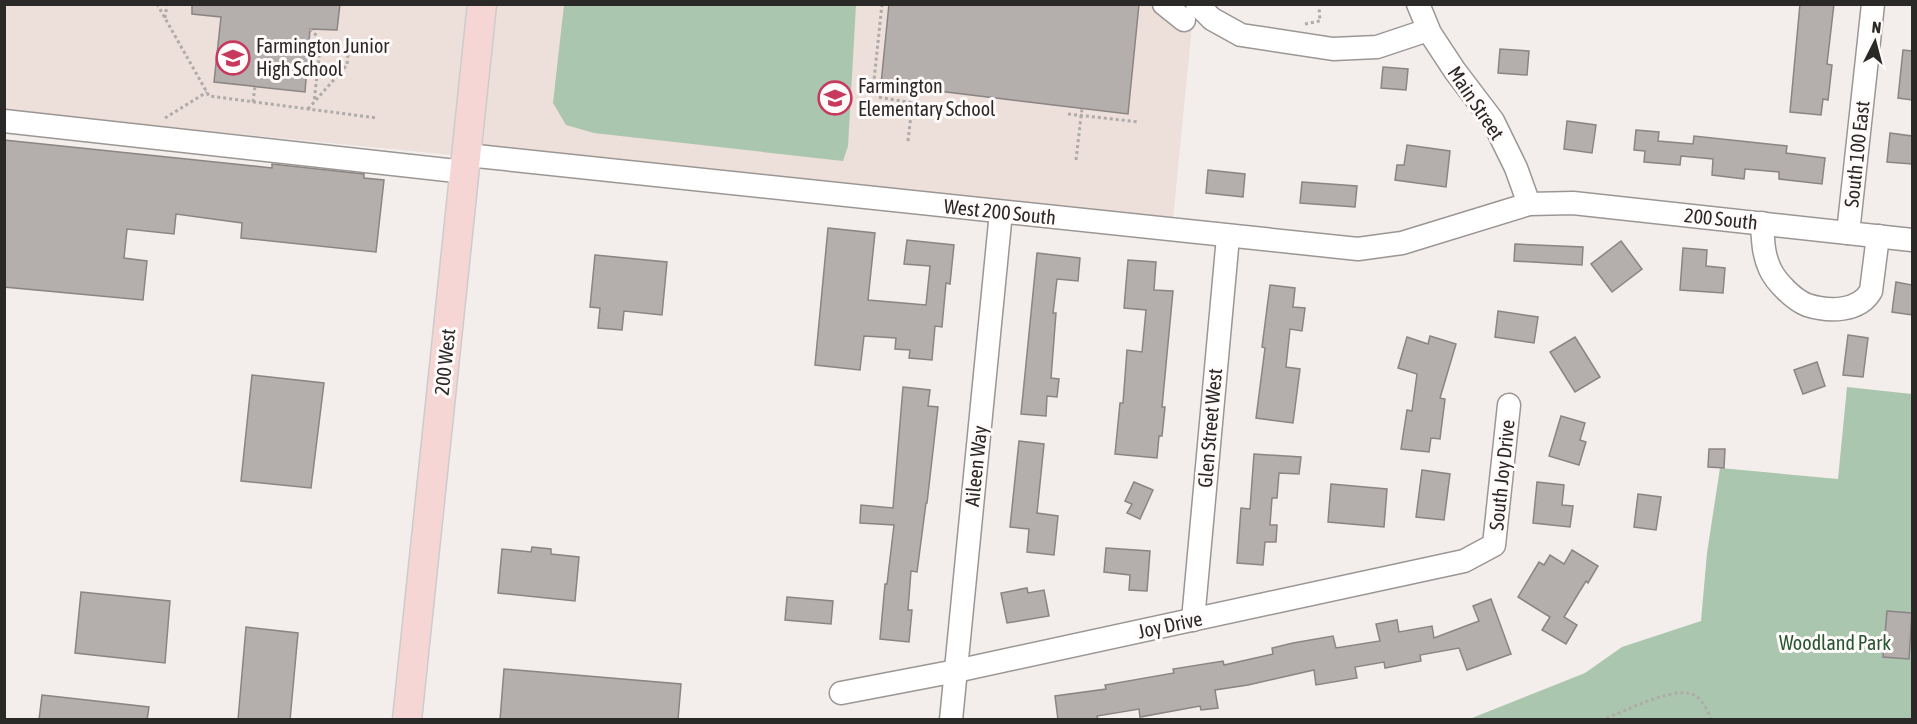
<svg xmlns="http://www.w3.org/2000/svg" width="1917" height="724" font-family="'Asap Condensed',sans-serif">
<rect width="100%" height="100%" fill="#f3eeeb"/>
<!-- built -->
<g fill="#eddfd9">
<polygon points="4,5 468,5 452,155 5,111"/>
<polygon points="495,5 1194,5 1173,219 480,145"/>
</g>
<!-- green -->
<g fill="#abc6ae">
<polygon points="564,5 856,5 848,146 843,161 594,133 566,125 553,103"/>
<polygon points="1847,387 1912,394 1912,719 1467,720 1585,673 1622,647 1701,621 1707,553 1720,468 1838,479"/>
</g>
<!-- building -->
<g fill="#b4afad" stroke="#8a8483" stroke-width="1.5">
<polygon points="192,4 340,4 337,30 310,29 305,92 214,82 221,17 192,14"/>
<polygon points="889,4 1139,4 1128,114 881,84"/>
<polygon points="1800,4 1834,4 1827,64 1832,65 1828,100 1823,99 1821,115 1790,112"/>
<polygon points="1500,49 1529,51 1527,75 1498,73"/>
<polygon points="1903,50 1912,51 1912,100 1898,98"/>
<polygon points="1383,67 1408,69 1406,90 1381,88"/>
<polygon points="1567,121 1596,125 1592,153 1564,149"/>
<polygon points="1636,130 1659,132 1658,141 1693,144 1694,136 1787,146 1786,153 1825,158 1822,184 1779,179 1779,172 1745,169 1744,179 1712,175 1713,159 1681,156 1680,165 1644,162 1645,151 1634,150"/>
<polygon points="1890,133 1912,136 1912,164 1887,162"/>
<polygon points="4,140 272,168 272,164 364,174 364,178 384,180 376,252 241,238 242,223 176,214 174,234 127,229 124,258 147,261 143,300 4,287"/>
<polygon points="1407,145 1450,151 1446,187 1395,180 1397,165 1404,165"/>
<polygon points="1208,170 1245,174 1243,197 1206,193"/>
<polygon points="1302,182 1357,186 1355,207 1300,203"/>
<polygon points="828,228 875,233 868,300 926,305 930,266 904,264 907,240 954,245 950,284 946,283 942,327 935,326 932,360 909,358 910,350 895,349 896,338 864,336 860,370 815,365"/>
<polygon points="1621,241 1642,269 1612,292 1591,264"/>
<polygon points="1515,244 1583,247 1582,265 1514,261"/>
<polygon points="1683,248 1707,250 1706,266 1725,268 1723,293 1680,290"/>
<polygon points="1037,253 1080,258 1078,281 1057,279 1053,313 1056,313 1051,378 1059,379 1057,397 1047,396 1046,416 1021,414"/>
<polygon points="595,255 667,262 662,315 624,311 622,330 598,328 600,308 590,307"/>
<polygon points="1128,260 1156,262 1154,290 1173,291 1162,407 1165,407 1162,436 1159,436 1157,458 1115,454 1120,403 1123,403 1127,350 1142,352 1146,310 1124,308"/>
<polygon points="1896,282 1912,285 1912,315 1892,312"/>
<polygon points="1270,285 1295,288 1293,307 1305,308 1302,331 1290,329 1286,367 1300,369 1293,423 1256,418 1265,348 1262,347"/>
<polygon points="1498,311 1538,317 1534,343 1495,337"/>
<polygon points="1848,335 1868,338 1863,377 1843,375"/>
<polygon points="1430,336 1456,344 1440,398 1445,399 1440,439 1431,438 1429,452 1401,449 1407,410 1412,411 1417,374 1398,368 1407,337 1428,344"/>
<polygon points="1575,337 1600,377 1575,392 1550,352"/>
<polygon points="1817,362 1825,386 1803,394 1794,370"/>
<polygon points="252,375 324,383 311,488 241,481"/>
<polygon points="903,387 930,390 928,406 938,407 927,503 926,503 917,572 911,571 908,610 912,610 909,642 880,639 885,584 887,584 894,525 860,523 861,505 893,508"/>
<polygon points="1561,416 1585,423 1580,440 1586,442 1579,465 1549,456"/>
<polygon points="1019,441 1044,444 1037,513 1058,516 1054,555 1027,552 1029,529 1010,527"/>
<polygon points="1709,449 1725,449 1724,468 1708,467"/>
<polygon points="1254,454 1301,457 1299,474 1279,473 1277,498 1272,498 1270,525 1277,525 1276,542 1265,542 1263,565 1237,563 1241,508 1250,509"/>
<polygon points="1422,470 1450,474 1444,520 1416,517"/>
<polygon points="1134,482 1153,490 1140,519 1127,513 1132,504 1125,501"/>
<polygon points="1537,482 1564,485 1562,505 1573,506 1570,527 1533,523"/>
<polygon points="1331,484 1387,489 1384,527 1328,522"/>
<polygon points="1638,494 1661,497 1656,530 1634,527"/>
<polygon points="532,547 551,549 551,554 579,557 575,601 498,593 502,549 531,552"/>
<polygon points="1106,548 1150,551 1147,591 1129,590 1130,575 1104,572"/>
<polygon points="1572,550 1598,566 1588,583 1586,581 1564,617 1577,625 1566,644 1542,630 1550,617 1518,597 1539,562 1544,565 1550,555 1564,564"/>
<polygon points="1027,588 1028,593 1044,590 1049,616 1007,623 1001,593"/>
<polygon points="81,592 170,601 165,663 75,653"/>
<polygon points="787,597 833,601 831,624 785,620"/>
<polygon points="1491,599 1511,654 1467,670 1459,648 1420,655 1421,661 1385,668 1384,662 1355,667 1357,678 1316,685 1314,670 1248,685 1215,690 1218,708 1201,710 1200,706 1140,717 1139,709 1097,716 1098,720 1058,720 1055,696 1106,689 1105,685 1174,673 1173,669 1223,661 1224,665 1273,654 1272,648 1293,643 1333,636 1336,648 1380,641 1376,624 1397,620 1399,632 1432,626 1434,638 1479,621 1473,606"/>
<polygon points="1887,611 1912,613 1909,659 1883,657"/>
<polygon points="246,627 298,633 290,720 238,720"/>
<polygon points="504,669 681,684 678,720 500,720"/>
<polygon points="42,695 149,707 147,720 39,720"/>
</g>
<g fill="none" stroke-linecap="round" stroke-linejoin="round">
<!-- minor casing -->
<g stroke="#9b9694" stroke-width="25">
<g id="minor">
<polyline points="1164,4 1184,20"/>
<polyline points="1197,4 1212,19 1241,35 1333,49 1377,47 1428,30"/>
<polyline points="1418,4 1430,33 1455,71 1493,121 1516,168 1529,204"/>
<polyline points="4,121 465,172"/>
<polyline points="467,155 1358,249 1402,243 1529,204 1573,203 1912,240"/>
<path d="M1762 223C1763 240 1763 254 1770 269 1776 282 1794 300 1807 305 1829 312 1859 312 1871 291L1878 236"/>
<polyline points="1848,233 1873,4"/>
<polyline points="1193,620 1228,237"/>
<polyline points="841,693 956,671 1464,561 1494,545 1509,405"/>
<polyline points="951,720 1001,212"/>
</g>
</g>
<!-- major casing -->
<g stroke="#cccccb" stroke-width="31">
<polyline id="major" points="407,720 482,4"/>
</g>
<!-- path -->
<g stroke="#afaba9" stroke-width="3" stroke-dasharray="3 3" stroke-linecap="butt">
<polyline points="157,4 209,96 377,118"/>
<polyline points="882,4 873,90 878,97 913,103"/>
<polyline points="1244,4 1244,6"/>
<polyline points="165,18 167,4"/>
<polyline points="1305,24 1320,21 1319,7"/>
<polyline points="310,29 321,40 314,102"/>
<polyline points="253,102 255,86"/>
<polyline points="308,109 347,65 349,42"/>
<polyline points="1068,114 1139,122"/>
<polyline points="165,118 207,92"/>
<polyline points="908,141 914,88"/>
<polyline points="1076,160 1082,108"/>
<path d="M1601 720C1623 713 1676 683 1696 696 1703 701 1708 712 1712 720"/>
</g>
<!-- minor -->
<use href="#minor" stroke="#fff" stroke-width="22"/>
<!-- major -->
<use href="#major" stroke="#f6d6d4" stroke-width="28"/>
</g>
<!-- icons -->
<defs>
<g id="school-ring" transform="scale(1.725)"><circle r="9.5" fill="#fffbfa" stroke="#c8395e" stroke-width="1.5"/><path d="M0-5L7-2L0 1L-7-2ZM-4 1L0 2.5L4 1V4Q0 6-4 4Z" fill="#c8395e"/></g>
</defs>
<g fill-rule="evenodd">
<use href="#school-ring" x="233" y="58"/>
<use href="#school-ring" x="835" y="98"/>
</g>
<g text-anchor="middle" stroke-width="6" stroke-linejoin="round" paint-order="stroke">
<!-- poi labels -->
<g font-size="20" fill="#2b2928" stroke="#fffbfa" text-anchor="start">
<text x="256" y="53">Farmington Junior<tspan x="256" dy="23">High School</tspan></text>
<text x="858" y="93">Farmington<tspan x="858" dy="23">Elementary School</tspan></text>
</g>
<!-- street labels -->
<g font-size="20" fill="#2b2928" stroke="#fffbfa">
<text transform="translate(1476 103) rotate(56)" y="7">Main Street</text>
<text transform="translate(1857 154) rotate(-84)" y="7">South 100 East</text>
<text transform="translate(1000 212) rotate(6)" y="7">West 200 South</text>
<text transform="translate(1721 219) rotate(6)" y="7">200 South</text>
<text transform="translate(445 362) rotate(-84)" y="7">200 West</text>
<text transform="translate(1210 428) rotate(-85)" y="7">Glen Street West</text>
<text transform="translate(976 466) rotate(-84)" y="7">Aileen Way</text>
<text transform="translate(1502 475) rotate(-84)" y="7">South Joy Drive</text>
<text transform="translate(1170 625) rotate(-12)" y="7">Joy Drive</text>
</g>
<!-- park labels -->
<g font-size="20" fill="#275531" stroke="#fffbfa">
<text x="1835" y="650">Woodland Park</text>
</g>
</g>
<!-- border -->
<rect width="1917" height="724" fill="none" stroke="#2b2928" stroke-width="12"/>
<!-- north arrow -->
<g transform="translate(1875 42) rotate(6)" stroke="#fffbfa" stroke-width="4.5" paint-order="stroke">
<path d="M0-4.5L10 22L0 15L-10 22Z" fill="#2b2928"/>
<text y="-9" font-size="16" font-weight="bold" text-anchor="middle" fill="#2b2928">N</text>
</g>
</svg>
